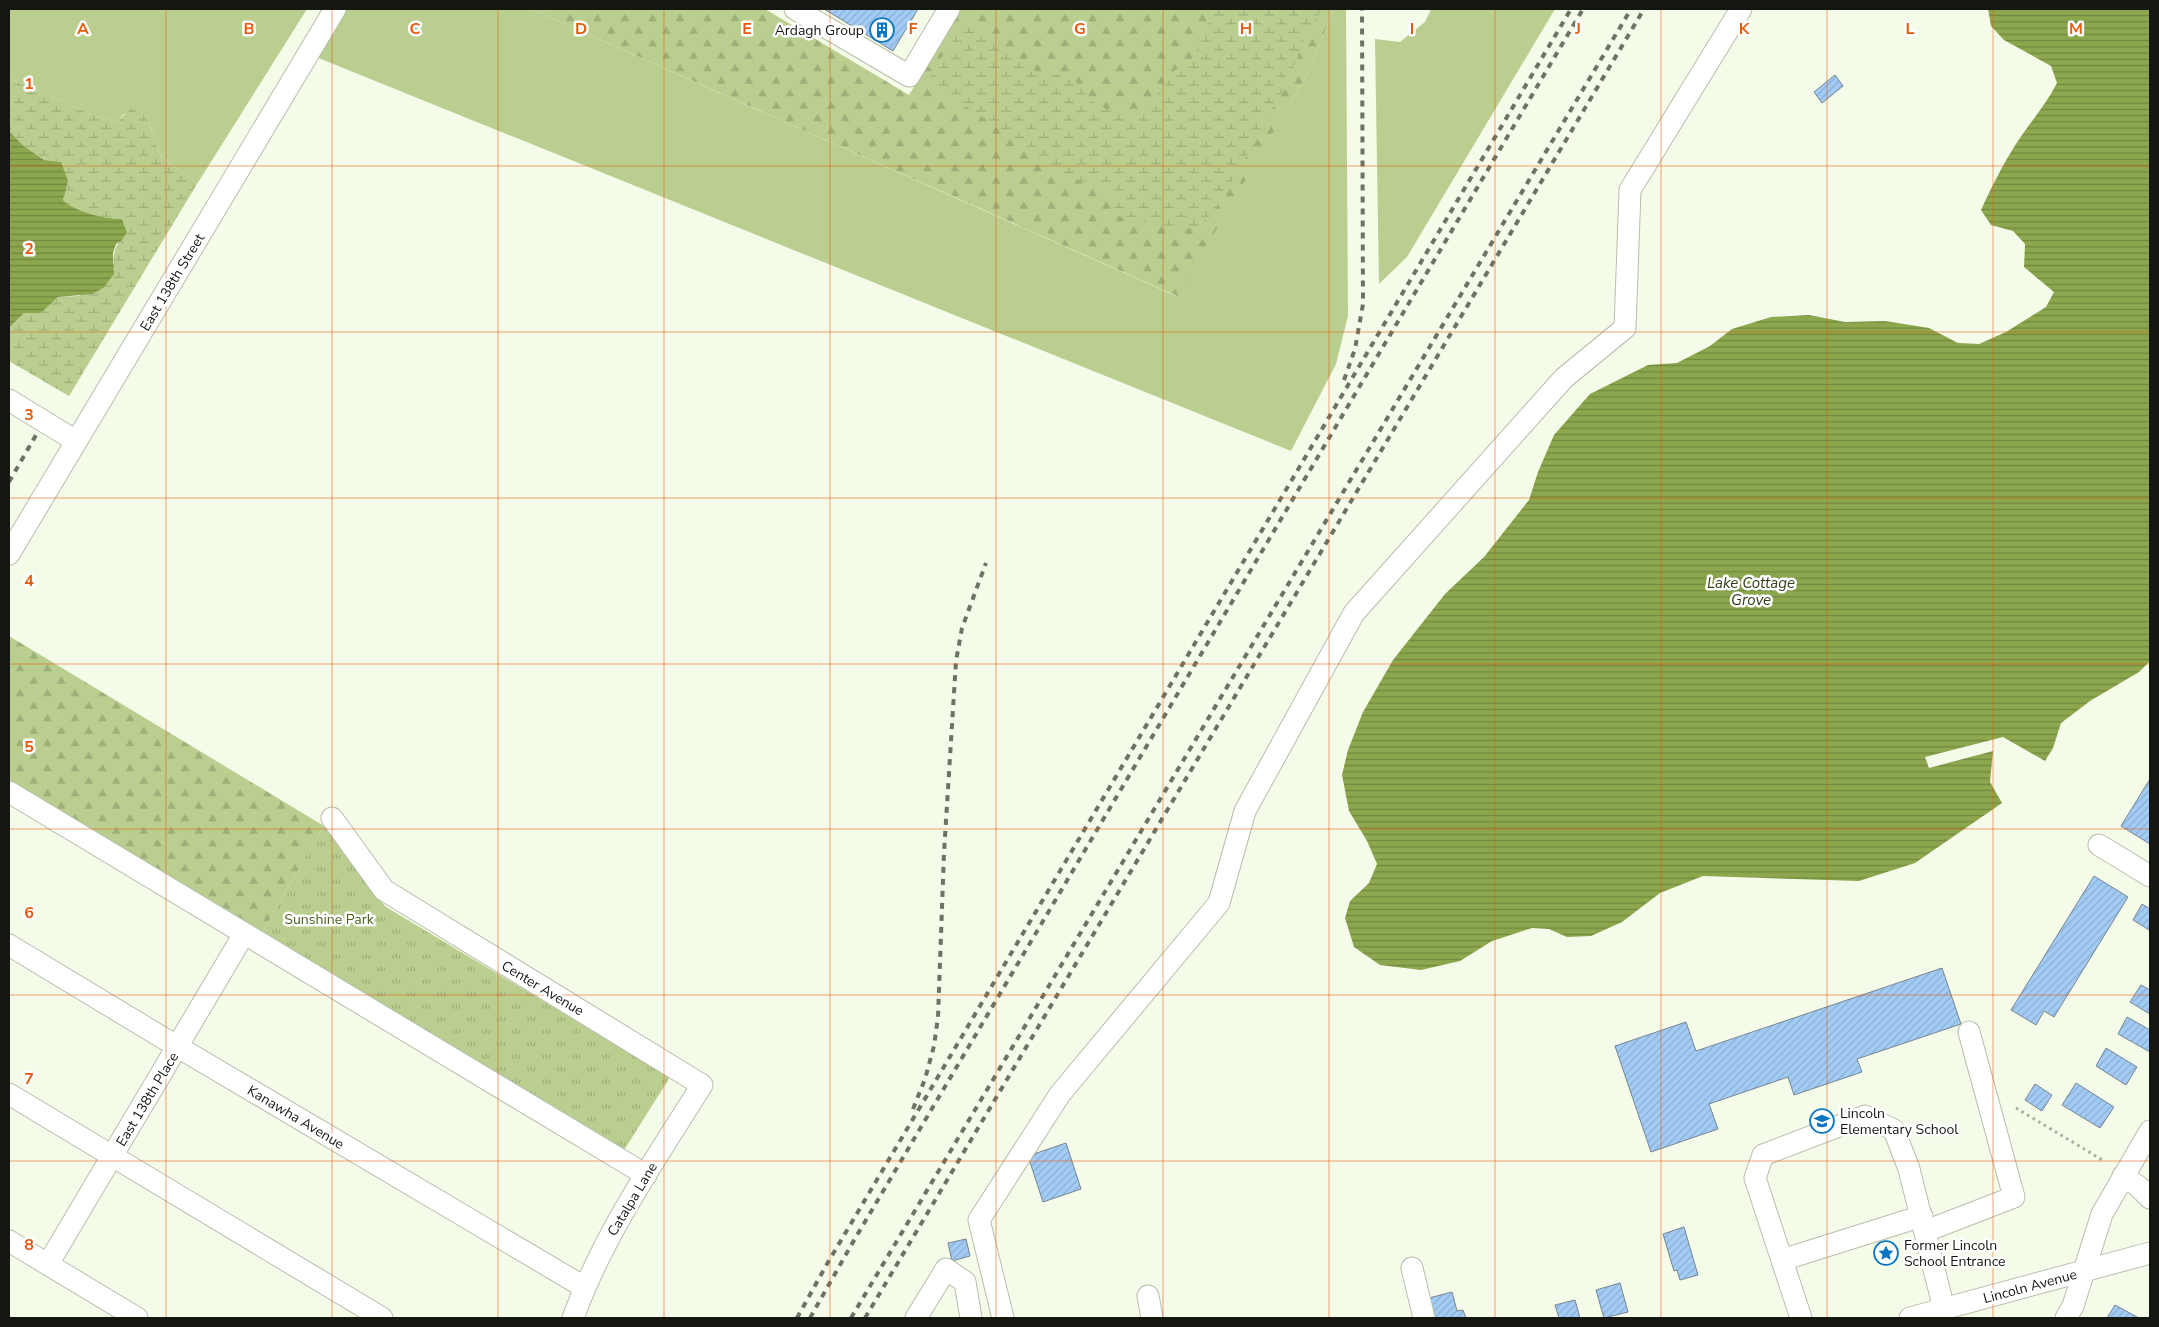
<svg xmlns="http://www.w3.org/2000/svg" width="2159" height="1327" font-family="'Nunito Sans',sans-serif">
<defs>
<pattern id="forest-firs" width="22" height="20" patternUnits="userSpaceOnUse" patternTransform="scale(1.25)"><rect width="22" height="20" fill="#b9ce8f"/><path d="M5 1l3.5 6h-7zM16 11l3.5 6h-7z" fill="#9eb07a"/></pattern>
<pattern id="wetland-marsh" width="20" height="14" patternUnits="userSpaceOnUse" patternTransform="scale(1.25)"><rect width="20" height="14" fill="#b9ce8f"/><path d="M1 5h8M5 5V1M11 12h8M15 12V8" fill="none" stroke="#9eb07a"/></pattern>
<pattern id="park-tufts" width="24" height="20" patternUnits="userSpaceOnUse" patternTransform="scale(1.25)"><rect width="24" height="20" fill="#b9ce8f"/><path d="M3 7l-1-3M5 7V3M7 7l1-3M15 17l-1-3M17 17v-4M19 17l1-3" fill="none" stroke="#9eb07a"/></pattern>
<pattern id="water-rules" width="6" height="5" patternUnits="userSpaceOnUse" patternTransform="scale(1.25)"><rect width="6" height="5" fill="#8ca74d"/><path d="M0 2.5h6" fill="none" stroke="#71873f"/></pattern>
<pattern id="building-hatch" width="6" height="6" patternUnits="userSpaceOnUse" patternTransform="scale(1.25)"><rect width="6" height="6" fill="#a2ccf5"/><path d="M-1 1l2-2M0 6l6-6M5 7l2-2" fill="none" stroke="#8baed1"/></pattern>
</defs>
<rect width="100%" height="100%" fill="#f4fbe8"/>
<!-- green -->
<g fill="#b9ce8f">
<polygon points="9,9 307,9 197,184 160,155 148,120 124,114 117,122 98,117 9,78"/>
<polygon points="346,9 531,9 1176,296 1306,77 1334,9 1346,9 1348,316 1336,364 1291,451 316,57"/>
<polygon points="1431,9 1555,9 1407,257 1379,284 1375,39 1400,42 1425,22"/>
</g>
<!-- forest -->
<g fill="url(#forest-firs)">
<polygon points="531,9 765,9 909,95 961,9 1334,9 1306,77 1177,296"/>
<polygon points="9,636 324,826 260,936 9,785"/>
</g>
<!-- wetland -->
<g fill="url(#wetland-marsh)">
<path d="M1216 9H1322L1305 37 1287 84 1275 105 1266 116 1258 137 1213 213 1198 227 1180 230 1140 219 1127 220 1117 215 1112 207 1111 195C1096 183 1079 181 1062 173 1030 157 1004 130 974 111 960 102 938 98 932 79 929 65 944 57 950 47 954 40 955 33 960 27 981 21 1001 44 1014 56 1024 64 1034 74 1047 74 1057 75 1064 73 1072 79 1079 83 1082 90 1087 96 1095 105 1115 114 1127 117 1152 122 1156 88 1169 75 1175 68 1186 67 1191 60 1201 44 1206 25 1216 9Z"/>
<path d="M9 78 98 117 117 122 131 109 140 110 148 120 160 155 197 184 69 396 9 361V328L24 313H41L58 297 79 296 114 264C113 249 117 243 127 232L122 219C103 219 77 213 63 200L64 193 61 162 44 160 24 146 9 131Z"/>
</g>
<!-- park -->
<polygon fill="url(#park-tufts)" points="324,826 353,843 370,888 386,907 670,1077 621,1155 260,936"/>
<!-- water -->
<g fill="url(#water-rules)">
<path d="M1988 9H2150V661L2139 672 2090 701 2061 723 2053 748 2045 761 2003 737 1925 757 1929 768 1993 751 1990 782 2002 803 1915 863 1859 881 1703 876 1660 893 1622 922 1591 936 1567 937 1549 929 1532 928 1492 941 1460 961 1421 970 1380 965 1354 947 1345 918 1350 901 1369 883 1377 864 1367 841 1349 811 1342 775 1348 750 1363 712 1393 660 1445 594 1484 557 1529 500 1538 472 1554 435 1590 394 1648 365 1677 363 1710 346 1732 329 1771 317 1809 315 1845 322 1885 321 1929 328 1958 343 1979 344 2006 332 2046 307 2054 292 2024 267 2025 244 2013 231 1991 225 1981 210C1993 184 2006 158 2022 135 2035 117 2047 102 2057 83L2051 66 2004 40 1991 26Z"/>
<path d="M9 131 24 146 44 160 61 162 68 181 63 200C75 212 105 219 122 219L127 232 122 240 116 244 113 253 114 274 103 288 92 294 58 297 41 313H24L9 328Z"/>
</g>
<!-- building -->
<g fill="url(#building-hatch)" stroke="#778593">
<polygon points="824,9 918,9 893,51"/>
<polygon points="1835,75 1843,86 1822,103 1814,92"/>
<polygon points="2150,779 2150,844 2121,826"/>
<polygon points="2094,876 2128,897 2054,1017 2044,1011 2036,1025 2011,1010"/>
<polygon points="2142,904 2150,909 2149,930 2133,920"/>
<polygon points="1942,968 1961,1024 1857,1059 1862,1072 1794,1095 1788,1077 1709,1104 1718,1129 1651,1152 1615,1046 1686,1022 1696,1051"/>
<polygon points="2141,985 2150,990 2150,1014 2130,1002"/>
<polygon points="2127,1017 2150,1030 2150,1052 2118,1034"/>
<polygon points="2106,1048 2137,1067 2126,1085 2096,1066"/>
<polygon points="2076,1083 2114,1107 2100,1128 2062,1105"/>
<polygon points="2035,1084 2052,1095 2042,1111 2025,1100"/>
<polygon points="1066,1143 1081,1189 1043,1202 1028,1156"/>
<polygon points="1684,1227 1698,1275 1680,1280 1677,1270 1674,1271 1663,1234"/>
<polygon points="966,1239 970,1256 952,1261 948,1243"/>
<polygon points="1620,1283 1628,1312 1604,1318 1596,1290"/>
<polygon points="1452,1292 1457,1311 1463,1310 1466,1318 1434,1318 1429,1298"/>
<polygon points="1575,1300 1580,1318 1559,1318 1555,1305"/>
<polygon points="2115,1305 2139,1318 2107,1318"/>
</g>
<g fill="none" stroke-linecap="round" stroke-linejoin="round">
<!-- minor casing -->
<g stroke="#b8beac" stroke-width="23">
<g id="minor">
<polyline points="795,9 909,76 949,9"/>
<polyline points="9,400 76,441"/>
<polyline points="9,554 335,9"/>
<polyline points="9,792 646,1175"/>
<path d="M332 818 384 890 702 1085C655 1160 603 1235 573 1318"/>
<polyline points="2099,845 2150,876"/>
<polyline points="9,945 178,1047 584,1287"/>
<polyline points="9,1094 382,1318"/>
<polyline points="2123,1176 2138,1186 2150,1198"/>
<polyline points="1926,1231 2014,1197 1969,1032"/>
<polyline points="9,1241 137,1318"/>
<polyline points="1782,1260 1922,1216"/>
<polyline points="48,1264 244,934"/>
<polyline points="1412,1268 1424,1318"/>
<polyline points="1148,1296 1152,1318"/>
<polyline points="916,1318 946,1269 965,1282 971,1318"/>
<polyline points="1003,1318 979,1220 1060,1094 1219,903 1245,811 1354,613 1564,378 1625,328 1630,190 1741,9"/>
<polyline points="1801,1318 1755,1178 1763,1155 1865,1116 1894,1130 1909,1169 1944,1309"/>
<polyline points="1910,1318 2150,1253"/>
<polyline points="2066,1318 2073,1306 2102,1214 2150,1131"/>
</g>
</g>
<!-- path -->
<polyline stroke="#a7ac9d" stroke-width="3" stroke-dasharray="2.5 4" stroke-linecap="butt" points="2016,1108 2104,1161"/>
<!-- minor -->
<use href="#minor" stroke="#fff" stroke-width="21"/>
<!-- rail -->
<g stroke="#6d7166" stroke-width="4" stroke-dasharray="6 6" stroke-linecap="butt">
<polyline points="1344,380 1355,349 1363,304 1362,9"/>
<polyline points="9,482 36,435"/>
<polyline points="913,1109 925,1079 934,1046 938,1017 944,853 956,661 962,628 986,563"/>
<polyline points="797,1318 827,1264 1571,9"/>
<polyline points="810,1318 853,1242 1583,9"/>
<polyline points="851,1318 1631,9"/>
<polyline points="865,1318 1644,9"/>
</g>
</g>
<!-- grid -->
<path fill="none" stroke="#e8590c" stroke-width="1" stroke-opacity="0.55" d="M166 9V1318M332 9V1318M498 9V1318M664 9V1318M830 9V1318M996 9V1318M1163 9V1318M1329 9V1318M1495 9V1318M1661 9V1318M1827 9V1318M1993 9V1318M9 166H2150M9 332H2150M9 498H2150M9 664H2150M9 829H2150M9 995H2150M9 1161H2150"/>
<!-- icons -->
<defs>
<g id="building-ring" transform="scale(1.25)"><circle r="9.5" fill="#fff" stroke="#0a76c1" stroke-width="1.5"/><path d="M-4-6H4V6H1V3H-1V6H-4ZM-2.5-4.3h1.7v1.8h-1.7ZM.8-4.3h1.7v1.8H.8ZM-2.5-1h1.7V.8h-1.7ZM.8-1h1.7V.8H.8Z" fill="#0a76c1"/></g>
<g id="school-ring" transform="scale(1.25)"><circle r="9.5" fill="#fff" stroke="#0a76c1" stroke-width="1.5"/><path d="M0-5L7-2L0 1L-7-2ZM-4 1L0 2.5L4 1V4Q0 6-4 4Z" fill="#0a76c1"/></g>
<g id="sight-ring" transform="scale(1.25)"><circle r="9.5" fill="#fff" stroke="#0a76c1" stroke-width="1.5"/><path d="M0-6L1.8-2.2L6-1.7L2.9 1.2L3.7 5.4L0 3.3L-3.7 5.4L-2.9 1.2L-6-1.7L-1.8-2.2Z" fill="#0a76c1"/></g>
</defs>
<g fill-rule="evenodd">
<use href="#building-ring" x="882" y="30"/>
<use href="#school-ring" x="1822" y="1121"/>
<use href="#sight-ring" x="1886" y="1253"/>
</g>
<g text-anchor="middle" stroke-width="5" stroke-linejoin="round" paint-order="stroke">
<!-- poi labels -->
<g font-size="14" fill="#141710" stroke="#fff" text-anchor="start">
<text x="864" y="35" text-anchor="end">Ardagh Group</text>
<text x="1840" y="1118">Lincoln<tspan x="1840" dy="16">Elementary School</tspan></text>
<text x="1904" y="1250">Former Lincoln<tspan x="1904" dy="16">School Entrance</tspan></text>
</g>
<!-- street labels -->
<g font-size="14" fill="#141710" stroke="#fff">
<text transform="translate(172 282) rotate(-59)" y="5">East 138th Street</text>
<text transform="translate(543 988) rotate(31)" y="5">Center Avenue</text>
<text transform="translate(147 1099) rotate(-59)" y="5">East 138th Place</text>
<text transform="translate(296 1117) rotate(31)" y="5">Kanawha Avenue</text>
<text transform="translate(632 1199) rotate(-59)" y="5">Catalpa Lane</text>
<text transform="translate(2030 1286) rotate(-15)" y="5">Lincoln Avenue</text>
</g>
<!-- park labels -->
<g font-size="14" fill="#4d5e1f" stroke="#fff">
<text x="329" y="924">Sunshine Park</text>
</g>
<!-- water labels -->
<g font-size="15" font-style="italic" fill="#333e19" stroke="#fff">
<text x="1751" y="588">Lake Cottage<tspan x="1751" dy="17">Grove</tspan></text>
</g>
</g>
<g font-size="16" text-anchor="middle" font-weight="bold" fill="#e8590c" stroke="#fff" stroke-width="5" stroke-linejoin="round" paint-order="stroke">
<text x="83" y="34">A</text>
<text x="249" y="34">B</text>
<text x="415" y="34">C</text>
<text x="581" y="34">D</text>
<text x="747" y="34">E</text>
<text x="913" y="34">F</text>
<text x="1080" y="34">G</text>
<text x="1246" y="34">H</text>
<text x="1412" y="34">I</text>
<text x="1578" y="34">J</text>
<text x="1744" y="34">K</text>
<text x="1910" y="34">L</text>
<text x="2076" y="34">M</text>
<text x="29" y="89">1</text>
<text x="29" y="254">2</text>
<text x="29" y="420">3</text>
<text x="29" y="586">4</text>
<text x="29" y="752">5</text>
<text x="29" y="918">6</text>
<text x="29" y="1084">7</text>
<text x="29" y="1250">8</text>
</g>
<!-- border -->
<rect width="2159" height="1327" fill="none" stroke="#141710" stroke-width="20"/>
</svg>
